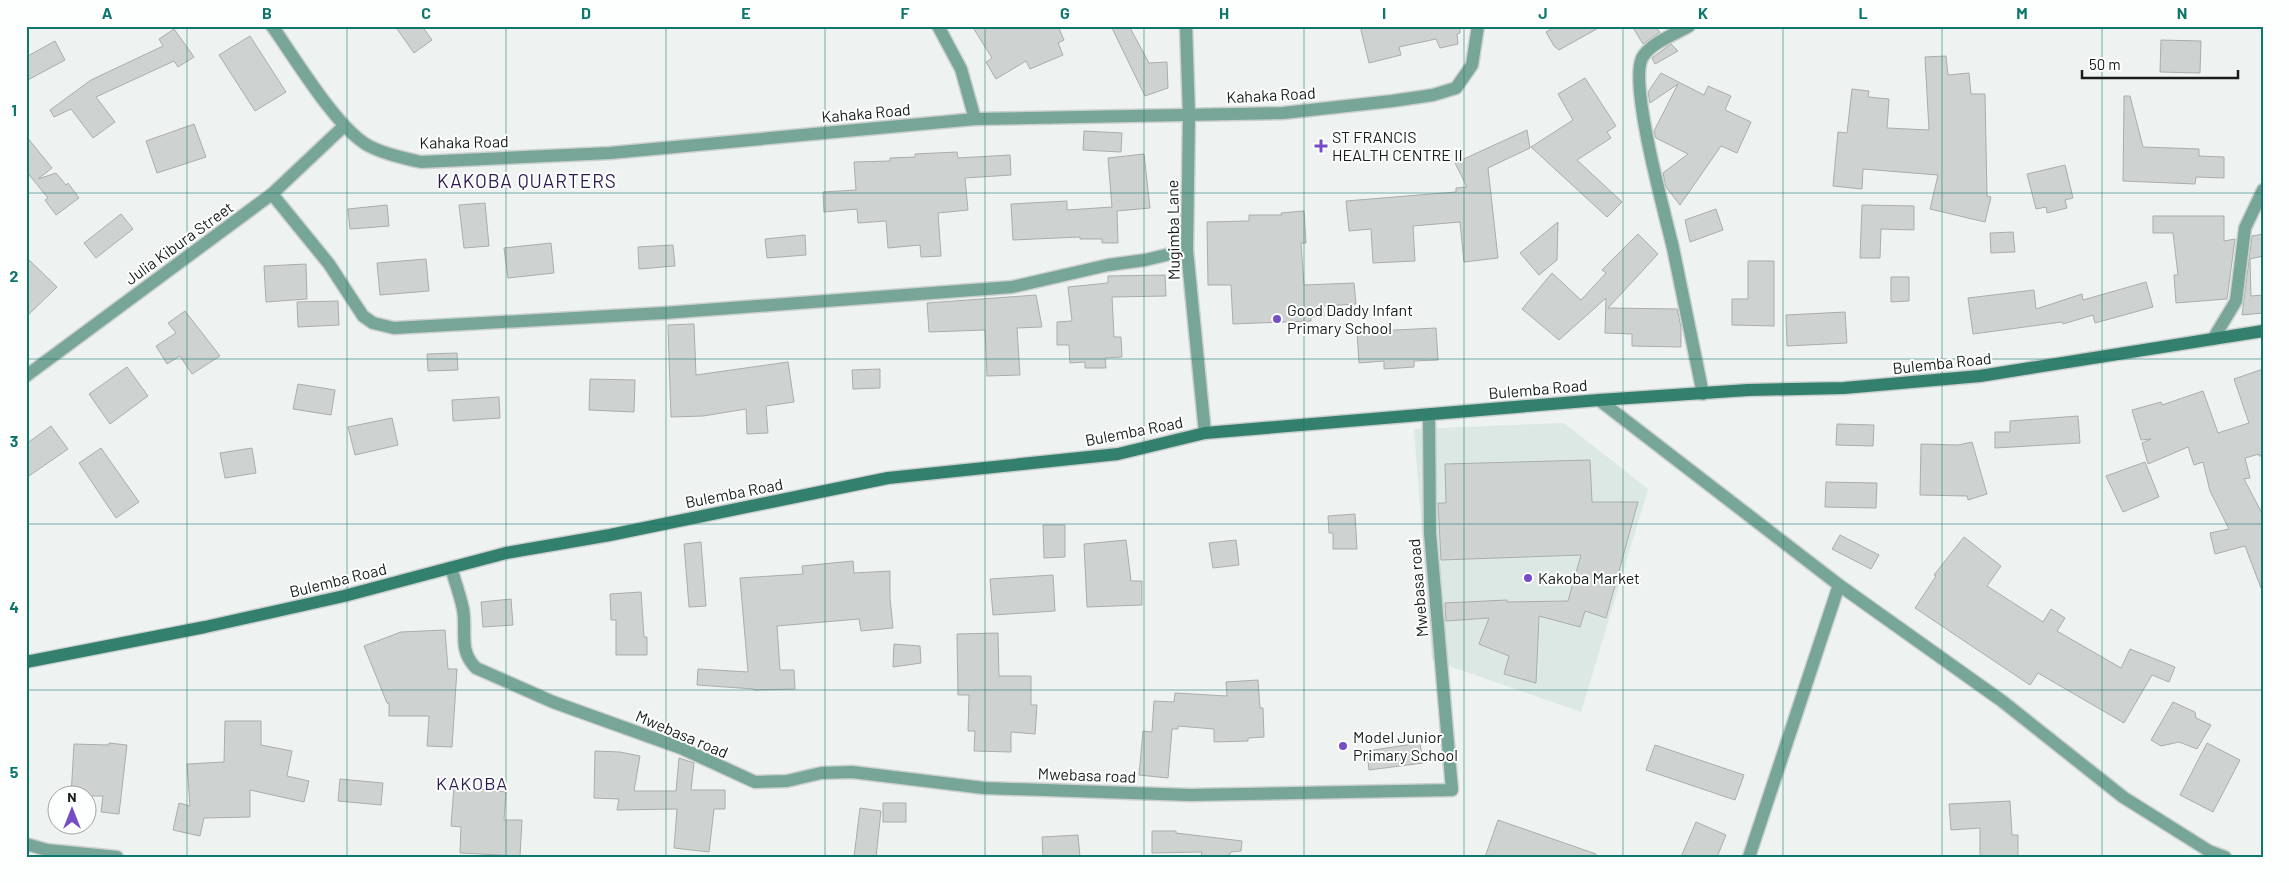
<svg xmlns="http://www.w3.org/2000/svg" width="2289" height="883" font-family="Barlow,sans-serif">
<rect width="100%" height="100%" fill="#eef2f1"/>
<!-- built -->
<polygon fill="#dce8e4" points="1564,423 1648,489 1581,712 1432,660 1414,429"/>
<!-- building -->
<g fill="#ced2d1" stroke="#aaadac">
<polygon points="395,26 422,26 432,40 414,53"/>
<polygon points="972,26 1058,26 1064,40 1058,43 1063,55 1030,69 1026,61 996,79 986,62 992,58"/>
<polygon points="1111,26 1129,26 1149,63 1167,62 1168,88 1145,96"/>
<polygon points="1360,26 1460,26 1460,33 1457,34 1458,44 1440,48 1436,39 1399,47 1401,55 1369,63"/>
<polygon points="1556,26 1602,26 1559,50 1554,46 1546,32"/>
<polygon points="1632,26 1654,26 1660,32 1643,44"/>
<polygon points="174,29 194,57 178,67 174,61 96,97 115,122 93,138 71,109 54,117 50,110 91,80 163,46 159,39"/>
<polygon points="250,36 286,92 255,111 219,55"/>
<polygon points="2161,40 2201,41 2200,73 2160,72"/>
<polygon points="55,41 65,60 26,81 26,57"/>
<polygon points="1671,44 1678,51 1655,64 1652,58"/>
<polygon points="1946,56 1948,75 1969,73 1971,94 1985,94 1987,196 1991,197 1985,222 1930,209 1938,175 1863,169 1862,189 1833,186 1838,132 1847,133 1852,89 1869,91 1868,97 1889,99 1887,128 1929,130 1925,57"/>
<polygon points="1661,73 1704,95 1708,86 1731,96 1725,110 1751,122 1737,153 1721,146 1680,205 1666,187 1663,173 1688,154 1656,138 1654,131 1678,84 1650,103 1648,92"/>
<polygon points="1585,78 1616,126 1607,132 1611,138 1577,160 1622,202 1607,217 1531,147 1573,120 1558,94"/>
<polygon points="2124,96 2130,96 2143,147 2199,149 2199,156 2224,157 2224,178 2196,177 2195,184 2123,181"/>
<polygon points="194,124 206,157 157,173 146,141"/>
<polygon points="1527,130 1530,148 1488,168 1498,258 1464,262 1460,222 1413,226 1415,261 1373,263 1371,229 1349,231 1346,201 1456,192 1456,188 1467,187 1455,163"/>
<polygon points="1084,131 1122,133 1121,152 1083,150"/>
<polygon points="26,136 52,168 38,179 56,173 66,185 68,183 79,198 56,215 45,200 48,198 26,171"/>
<polygon points="957,152 958,158 1010,155 1011,175 965,178 968,210 938,213 941,256 921,257 920,245 888,248 886,221 858,223 857,209 824,212 823,192 856,190 854,162 890,161 890,158 915,157 915,154"/>
<polygon points="1144,154 1150,208 1117,211 1118,243 1102,243 1102,239 1080,239 1080,237 1013,240 1011,204 1067,201 1067,210 1112,207 1108,158"/>
<polygon points="2065,165 2073,198 2065,200 2067,208 2047,213 2046,207 2036,209 2027,174"/>
<polygon points="485,203 489,246 464,248 459,205"/>
<polygon points="387,205 389,226 350,229 348,209"/>
<polygon points="1862,205 1914,206 1914,230 1881,229 1880,258 1860,258"/>
<polygon points="1716,209 1723,230 1690,242 1685,220"/>
<polygon points="1304,211 1306,243 1301,243 1304,285 1354,283 1356,304 1323,306 1324,316 1311,317 1311,321 1233,324 1231,285 1208,285 1207,222 1249,221 1249,215 1282,215 1281,213"/>
<polygon points="121,214 133,229 96,258 84,243"/>
<polygon points="2153,216 2224,216 2224,241 2235,239 2227,299 2176,303 2174,275 2178,275 2173,233 2153,233"/>
<polygon points="1558,222 1557,260 1539,275 1520,253"/>
<polygon points="2013,232 2015,252 1991,253 1990,233"/>
<polygon points="1638,234 1658,254 1608,308 1677,309 1681,327 1681,347 1632,346 1632,334 1605,333 1606,298 1559,340 1522,309 1552,273 1581,300 1606,273 1602,270"/>
<polygon points="2263,234 2263,256 2250,259 2251,296 2263,295 2263,313 2242,315 2252,236"/>
<polygon points="805,235 806,255 767,258 765,239"/>
<polygon points="551,243 554,273 508,278 504,248"/>
<polygon points="673,245 675,266 639,269 638,247"/>
<polygon points="26,257 57,287 26,317"/>
<polygon points="426,259 429,291 380,295 377,263"/>
<polygon points="1748,261 1774,261 1774,326 1732,325 1732,299 1748,299"/>
<polygon points="306,264 307,299 266,302 264,266"/>
<polygon points="1165,275 1166,296 1112,297 1114,337 1121,337 1122,357 1105,358 1106,368 1085,368 1085,362 1070,363 1069,345 1057,345 1057,322 1072,321 1068,287 1108,283 1108,276"/>
<polygon points="1891,277 1909,277 1909,301 1891,302"/>
<polygon points="2146,282 2153,307 2095,323 2093,315 2063,324 2062,322 1973,334 1968,298 2034,290 2036,309 2082,294 2083,300"/>
<polygon points="1036,295 1042,327 1017,328 1020,375 987,376 985,330 929,332 927,303"/>
<polygon points="338,301 339,325 298,327 297,302"/>
<polygon points="185,311 220,356 192,374 180,356 167,364 156,346 176,333 168,323"/>
<polygon points="1845,312 1847,343 1787,346 1786,315"/>
<polygon points="694,324 696,375 788,362 794,402 766,406 768,433 747,434 746,409 703,416 671,417 668,325"/>
<polygon points="1436,328 1438,360 1414,361 1414,367 1384,369 1384,361 1359,363 1357,332"/>
<polygon points="457,353 458,370 428,371 427,354"/>
<polygon points="127,367 148,396 110,424 89,394"/>
<polygon points="880,369 880,388 853,389 852,370"/>
<polygon points="2263,369 2263,456 2259,456 2259,454 2245,458 2250,478 2244,479 2263,515 2261,588 2245,546 2215,554 2210,533 2229,529 2210,491 2203,462 2194,465 2188,447 2148,464 2142,443 2151,439 2141,440 2132,410 2161,402 2162,405 2203,391 2218,433 2249,423 2234,379"/>
<polygon points="590,379 635,380 634,412 589,410"/>
<polygon points="298,384 335,390 331,415 293,409"/>
<polygon points="499,397 500,418 453,421 452,400"/>
<polygon points="2078,416 2080,443 1995,448 1995,432 2010,432 2010,421"/>
<polygon points="392,418 398,445 355,455 348,427"/>
<polygon points="1837,424 1874,425 1873,446 1836,445"/>
<polygon points="51,426 68,449 26,478 26,444"/>
<polygon points="1972,442 1987,494 1968,500 1967,496 1920,495 1921,444 1958,445"/>
<polygon points="101,448 139,502 116,518 79,463"/>
<polygon points="252,448 256,473 225,478 220,453"/>
<polygon points="1590,460 1592,502 1638,502 1606,618 1585,611 1580,627 1539,616 1536,683 1504,674 1509,656 1479,644 1489,618 1446,621 1445,603 1507,600 1507,602 1568,601 1581,555 1441,560 1438,503 1446,503 1445,464"/>
<polygon points="2145,462 2159,497 2123,512 2106,476"/>
<polygon points="1826,482 1877,483 1876,508 1825,507"/>
<polygon points="1355,514 1357,549 1333,549 1333,533 1329,533 1328,516"/>
<polygon points="1043,525 1065,525 1065,557 1044,558"/>
<polygon points="1840,535 1879,555 1871,569 1832,549"/>
<polygon points="1964,537 2001,566 1987,586 2043,622 2051,609 2065,618 2057,631 2121,668 2130,649 2175,667 2169,682 2152,675 2124,723 2038,673 2030,685 1915,608 1936,576 1934,575"/>
<polygon points="1126,540 1131,581 1142,581 1142,605 1087,607 1084,544"/>
<polygon points="1236,540 1239,565 1213,568 1209,543"/>
<polygon points="701,542 706,606 689,607 684,544"/>
<polygon points="853,561 854,573 890,571 890,598 893,628 861,631 859,619 777,626 780,670 794,670 795,689 754,690 754,689 697,685 698,669 748,672 740,578 803,574 802,566"/>
<polygon points="1053,575 1055,611 993,615 990,579"/>
<polygon points="641,592 644,637 647,637 647,655 616,655 616,620 611,620 610,594"/>
<polygon points="511,599 513,625 483,627 481,602"/>
<polygon points="445,630 448,669 457,669 452,747 427,746 429,716 389,716 389,703 387,703 364,646 401,632"/>
<polygon points="998,633 999,676 1031,676 1031,705 1037,705 1035,734 1011,732 1011,752 974,751 975,731 968,731 969,695 958,695 957,634"/>
<polygon points="894,644 920,646 921,663 893,667"/>
<polygon points="1258,680 1260,708 1263,708 1264,737 1248,738 1248,741 1214,742 1214,729 1178,726 1178,729 1172,729 1168,778 1139,775 1143,731 1152,732 1154,701 1174,702 1175,693 1227,696 1226,682"/>
<polygon points="2173,702 2195,712 2196,718 2211,725 2197,749 2179,742 2161,746 2151,740"/>
<polygon points="225,721 261,721 261,745 292,751 287,776 309,781 304,802 250,790 250,817 204,818 200,836 173,830 179,803 190,806 187,764 224,762"/>
<polygon points="109,743 127,745 119,814 101,812 103,796 71,796 74,744 109,745"/>
<polygon points="1420,743 1423,763 1369,770 1367,751"/>
<polygon points="2207,743 2240,760 2213,812 2180,795"/>
<polygon points="1655,745 1744,775 1735,800 1646,770"/>
<polygon points="595,751 620,752 640,756 634,791 676,791 679,758 694,763 691,790 725,790 725,809 714,809 709,852 674,848 677,809 617,810 619,799 594,798"/>
<polygon points="340,779 383,783 381,805 338,801"/>
<polygon points="454,787 506,792 504,820 522,820 520,856 460,853 461,827 451,826"/>
<polygon points="2010,801 2012,835 2018,835 2018,857 1980,857 1980,828 1951,830 1949,804"/>
<rect x="883" y="803" width="23" height="19"/>
<polygon points="860,808 881,811 876,857 854,857"/>
<polygon points="1498,820 1596,854 1595,857 1485,857"/>
<polygon points="1696,822 1726,835 1717,857 1681,857"/>
<polygon points="1152,831 1176,831 1176,833 1242,841 1241,851 1231,852 1228,857 1201,857 1202,852 1152,853"/>
<polygon points="1078,835 1080,857 1043,857 1042,837"/>
</g>
<g fill="none" stroke-linecap="round" stroke-linejoin="round">
<!-- minor casing -->
<g stroke="#ccd0cf" stroke-width="15">
<g id="minor">
<path d="M272 26C295 58 337 129 369 146 385 154 403 158 421 162L610 153 975 119 1283 113 1392 101 1433 95 1456 88 1472 65 1478 26"/>
<polyline points="938,26 961,69 975,119"/>
<polyline points="1186,26 1189,115 1187,250 1205,433"/>
<path d="M1689 26C1674 35 1650 43 1642 58 1629 85 1665 214 1673 248 1683 297 1693 345 1703 394"/>
<polyline points="272,194 329,264 363,316 373,323 394,328 664,313 1012,287 1108,265 1145,260 1187,250"/>
<polyline points="2213,339 2236,301 2245,228 2263,190"/>
<polyline points="26,376 272,194 344,126"/>
<polyline points="1599,400 1839,585 2002,701 2123,797 2209,851 2225,857"/>
<path d="M451 568C455 581 460 595 463 609 467 632 458 650 476 668L553 702 681 748 755 782 787 781 821 773 852 772 984 788 1190 795 1452 790 1430 533 1429 415"/>
<polyline points="26,844 47,850 117,857"/>
<polyline points="1749,857 1839,585"/>
</g>
</g>
<!-- secondary casing -->
<g stroke="#ccd0cf" stroke-width="15">
<polyline id="secondary" points="26,662 205,627 344,596 506,553 610,535 888,478 1118,454 1205,433 1599,400 1748,390 1844,388 1980,376 2263,331"/>
</g>
<!-- minor -->
<use href="#minor" stroke="#77a698" stroke-width="12"/>
<!-- secondary -->
<use href="#secondary" stroke="#34806e" stroke-width="12"/>
</g>
<!-- grid -->
<path fill="none" stroke="#0f766e" stroke-width="1" stroke-opacity="0.55" d="M187 26V857M347 26V857M506 26V857M666 26V857M825 26V857M985 26V857M1144 26V857M1304 26V857M1464 26V857M1623 26V857M1783 26V857M1942 26V857M2102 26V857M26 193H2263M26 359H2263M26 524H2263M26 690H2263"/>
<!-- markers -->
<g fill="#774dc6" stroke="#fcfffe" stroke-width="2">
<path d="M1318.5 138.5h5v5h5v5h-5v5h-5v-5h-5v-5h5z"/>
<circle cx="1277" cy="319" r="5"/>
<circle cx="1528" cy="578" r="5"/>
<circle cx="1343" cy="746" r="5"/>
</g>
<g text-anchor="middle" stroke-width="4" stroke-linejoin="round" paint-order="stroke">
<!-- street labels -->
<g font-size="16" fill="#1b1c1c" stroke="#fcfffe">
<text transform="translate(1271 95) rotate(-3)" y="6">Kahaka Road</text>
<text transform="translate(866 113) rotate(-5)" y="6">Kahaka Road</text>
<text transform="translate(464 142) rotate(-1)" y="6">Kahaka Road</text>
<text transform="translate(1173 230) rotate(-91)" y="6">Mugimba Lane</text>
<text transform="translate(179 243) rotate(-36)" y="6">Julia Kibura Street</text>
<text transform="translate(1942 363) rotate(-6)" y="6">Bulemba Road</text>
<text transform="translate(1538 389) rotate(-5)" y="6">Bulemba Road</text>
<text transform="translate(1134 431) rotate(-11)" y="6">Bulemba Road</text>
<text transform="translate(734 493) rotate(-11)" y="6">Bulemba Road</text>
<text transform="translate(338 580) rotate(-14)" y="6">Bulemba Road</text>
<text transform="translate(1418 588) rotate(-95)" y="6">Mwebasa road</text>
<text transform="translate(682 734) rotate(23)" y="6">Mwebasa road</text>
<text transform="translate(1087 775) rotate(2)" y="6">Mwebasa road</text>
</g>
<!-- poi labels -->
<g font-size="16" fill="#1b1c1c" stroke="#fcfffe" text-anchor="start">
<text x="1332" y="143">ST FRANCIS<tspan x="1332" dy="18">HEALTH CENTRE II</tspan></text>
<text x="1287" y="316">Good Daddy Infant<tspan x="1287" dy="18">Primary School</tspan></text>
<text x="1538" y="584">Kakoba Market</text>
<text x="1353" y="743">Model Junior<tspan x="1353" dy="18">Primary School</tspan></text>
</g>
<!-- neighbourhood labels -->
<g font-size="18" letter-spacing="1" fill="#2f1a54" stroke="#fcfffe">
<text x="472" y="790">KAKOBA</text>
</g>
<!-- quarter labels -->
<g font-size="19" letter-spacing="1" fill="#2f1a54" stroke="#fcfffe">
<text x="527" y="188">KAKOBA QUARTERS</text>
</g>
</g>
<!-- border -->
<rect width="2289" height="883" fill="none" stroke="#fcfffe" stroke-width="55"/>
<!-- north arrow -->
<g transform="translate(72 810)"><circle r="24" fill="#fcfffe" stroke="#a2a4a4"/>
<path d="M0-4L9 19L0 12L-9 19Z" fill="#774dc6"/>
<text y="-8" font-size="14" font-weight="bold" text-anchor="middle" fill="#1b1c1c">N</text>
</g>
<!-- scale -->
<path d="M2082 70v8h156v-8" fill="none" stroke="#1b1c1c" stroke-width="2.5"/>
<text x="2089" y="70" font-size="15" fill="#1b1c1c" stroke="#fcfffe" stroke-width="4" paint-order="stroke">50 m</text>
<rect x="28" y="28" width="2234" height="828" fill="none" stroke="#0f766e" stroke-width="2"/>
<g font-size="16" text-anchor="middle" font-weight="bold" fill="#0f766e">
<text x="107" y="19">A</text>
<text x="267" y="19">B</text>
<text x="426" y="19">C</text>
<text x="586" y="19">D</text>
<text x="746" y="19">E</text>
<text x="905" y="19">F</text>
<text x="1065" y="19">G</text>
<text x="1224" y="19">H</text>
<text x="1384" y="19">I</text>
<text x="1543" y="19">J</text>
<text x="1703" y="19">K</text>
<text x="1863" y="19">L</text>
<text x="2022" y="19">M</text>
<text x="2182" y="19">N</text>
<text x="14" y="116">1</text>
<text x="14" y="282">2</text>
<text x="14" y="447">3</text>
<text x="14" y="613">4</text>
<text x="14" y="778">5</text>
</g>
</svg>
